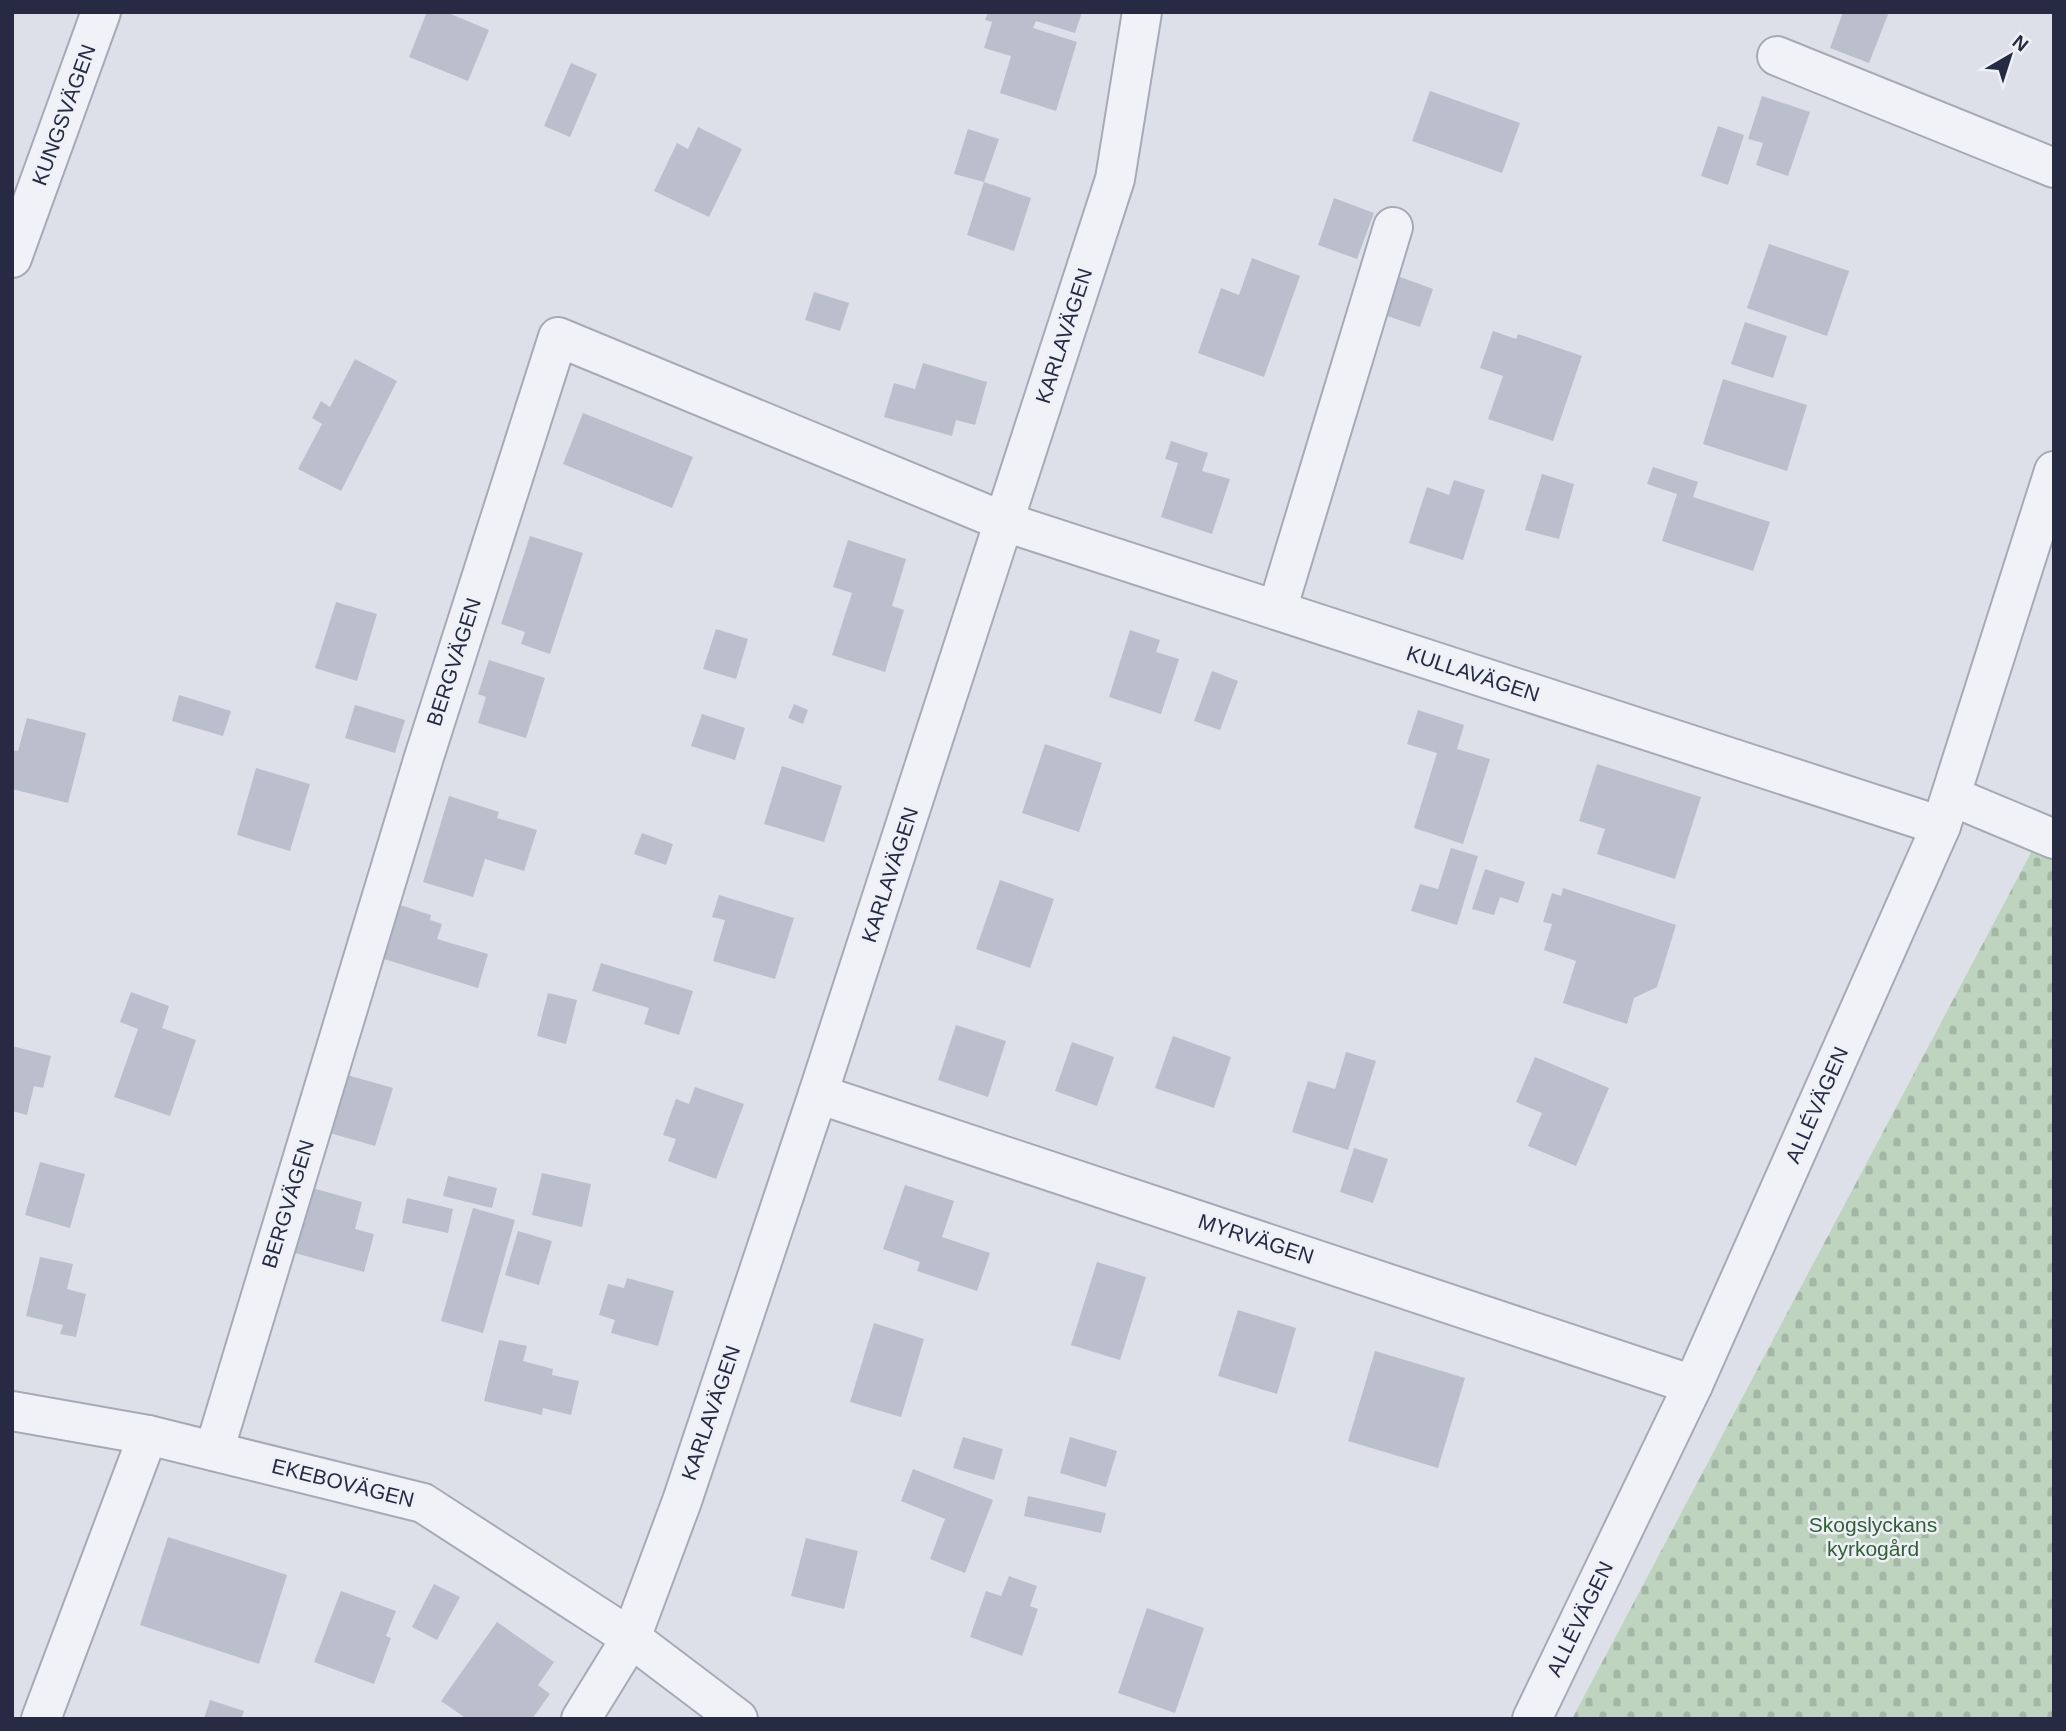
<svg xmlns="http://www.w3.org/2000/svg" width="2066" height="1731" font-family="Arial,sans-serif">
<defs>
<pattern id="cemetery-stones" width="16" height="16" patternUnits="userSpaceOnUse" patternTransform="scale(1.75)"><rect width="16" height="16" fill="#bfd4bf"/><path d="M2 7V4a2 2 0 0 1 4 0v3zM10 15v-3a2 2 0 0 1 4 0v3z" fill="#a4b6a5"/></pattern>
</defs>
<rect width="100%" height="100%" fill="#dee0e9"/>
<!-- cemetery -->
<polygon fill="url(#cemetery-stones)" points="2054,808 2054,1719 1572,1719 2051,815"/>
<!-- building -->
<g fill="#bbbecd">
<polygon points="427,12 446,12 489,30 468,81 409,57"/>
<polygon points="988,12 1082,12 1075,33 1036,21 1033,28 1077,42 1056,111 1000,93 1011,56 984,48 992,22 985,20"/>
<polygon points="1843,12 1889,12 1869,63 1830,48"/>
<polygon points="571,63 597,74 570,137 544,126"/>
<polygon points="1430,91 1520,123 1502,173 1412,141"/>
<polygon points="1762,96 1810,112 1788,176 1756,165 1763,143 1748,139"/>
<polygon points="1718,126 1744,135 1728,185 1701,176"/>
<polygon points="698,127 742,149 709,217 654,191 677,143 688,149"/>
<polygon points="968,129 999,139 984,182 954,174"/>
<polygon points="984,182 1031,198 1014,251 967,235"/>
<polygon points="1334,198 1374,213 1357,259 1318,245"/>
<polygon points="1769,244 1849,271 1827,336 1747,308"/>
<polygon points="1252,258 1300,276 1264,377 1198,353 1221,288 1239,295"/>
<polygon points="1392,274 1433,289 1420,327 1378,313"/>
<polygon points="814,292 849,303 840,331 805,320"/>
<polygon points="1745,322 1787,336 1773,378 1731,364"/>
<polygon points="1493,331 1516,339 1518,334 1582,356 1553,441 1488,419 1503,376 1480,368"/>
<polygon points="355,359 397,381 341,491 298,469 322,424 312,418 321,401 330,407"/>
<polygon points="923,363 987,382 975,425 956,420 952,436 884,417 894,383 915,389"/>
<polygon points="1723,379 1807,405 1787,471 1703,444"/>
<polygon points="583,413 693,457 672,508 563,464"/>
<polygon points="1171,441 1208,453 1202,471 1230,479 1212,534 1161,517 1178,463 1165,459"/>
<polygon points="1653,467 1698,482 1693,497 1770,522 1753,571 1662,541 1677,494 1647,484"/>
<polygon points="1542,474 1574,484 1559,539 1525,530"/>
<polygon points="1454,480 1485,490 1463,560 1409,543 1427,487 1449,495"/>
<polygon points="530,536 583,553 550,654 521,644 525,632 501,624"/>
<polygon points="848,540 906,559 892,606 904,610 885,672 832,655 852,593 833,587"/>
<polygon points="336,602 377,614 357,681 315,668"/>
<polygon points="716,629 748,639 736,679 703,669"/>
<polygon points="1130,630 1160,640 1156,652 1179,659 1161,714 1109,697"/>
<polygon points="489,660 545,678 526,738 478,723 486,697 478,694"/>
<polygon points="1212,671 1238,681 1220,730 1194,721"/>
<polygon points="179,695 231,711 223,736 172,721"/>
<polygon points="794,704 808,710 803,724 788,718"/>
<polygon points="355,705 405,720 395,753 345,738"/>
<polygon points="1418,710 1464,725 1457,749 1490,759 1463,844 1414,828 1437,753 1407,744"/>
<polygon points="702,714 745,728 735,760 691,746"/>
<polygon points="27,718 86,733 68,803 12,789 12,750 18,751"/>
<polygon points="1045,744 1102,763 1079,832 1022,813"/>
<polygon points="1597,764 1701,797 1675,879 1597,854 1605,829 1579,821"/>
<polygon points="782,766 842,786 824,842 764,824"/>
<polygon points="256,768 310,784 290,851 237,835"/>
<polygon points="449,796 499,812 497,818 537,830 524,871 485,859 473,897 423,882"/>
<polygon points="642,833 673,844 666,865 634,854"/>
<polygon points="1451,848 1478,856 1457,925 1411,911 1420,884 1438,889"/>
<polygon points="1485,869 1525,882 1518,903 1500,897 1494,915 1472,909"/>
<polygon points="1000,880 1054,899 1030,968 976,949"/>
<polygon points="1563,888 1676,925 1657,987 1634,998 1627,1024 1563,1003 1576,961 1544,950 1552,924 1543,922 1552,893 1561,896"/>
<polygon points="719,895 794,918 775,979 713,961 725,920 712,917"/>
<polygon points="400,905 431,915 430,920 442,924 437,939 488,954 478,988 384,959"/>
<polygon points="601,963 693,991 679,1035 644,1024 649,1008 592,991"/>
<polygon points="131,992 169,1006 162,1028 196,1040 170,1116 114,1097 138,1029 120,1022"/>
<polygon points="548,993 577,1000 566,1044 537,1036"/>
<polygon points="956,1025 1006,1041 988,1097 938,1080"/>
<polygon points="1173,1036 1231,1057 1214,1108 1155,1088"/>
<polygon points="1072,1042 1114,1057 1097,1106 1055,1091"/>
<polygon points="12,1046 51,1056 43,1088 34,1086 27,1115 12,1111"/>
<polygon points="1346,1052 1376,1061 1348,1150 1292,1132 1308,1081 1335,1089"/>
<polygon points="1535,1057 1609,1088 1576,1166 1528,1146 1542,1113 1516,1102"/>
<polygon points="347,1075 393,1088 375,1146 330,1133"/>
<polygon points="695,1087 744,1104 716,1179 668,1161 676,1139 663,1135 676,1099 689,1104"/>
<polygon points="1354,1148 1388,1159 1373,1203 1340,1192"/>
<polygon points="40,1162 85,1174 70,1228 25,1215"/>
<polygon points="542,1173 591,1184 582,1227 532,1215"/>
<polygon points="448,1176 497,1188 492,1208 443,1196"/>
<polygon points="905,1185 954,1201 942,1237 990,1253 977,1291 917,1271 920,1262 883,1249"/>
<polygon points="309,1187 362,1202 355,1229 374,1234 364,1272 291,1252"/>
<polygon points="407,1198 453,1209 448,1233 402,1223"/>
<polygon points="473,1208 515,1220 483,1333 441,1321"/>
<polygon points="518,1231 552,1241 539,1285 505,1275"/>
<polygon points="40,1257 73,1264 67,1289 86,1294 76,1337 60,1334 63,1325 26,1316"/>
<polygon points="1097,1262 1146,1277 1120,1360 1071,1345"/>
<polygon points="627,1278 674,1291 658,1346 611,1333 615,1320 599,1315 608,1284 624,1288"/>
<polygon points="1238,1310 1296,1328 1277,1394 1218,1376"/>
<polygon points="874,1323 924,1339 901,1417 850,1402"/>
<polygon points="499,1340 527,1346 523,1361 553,1369 552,1375 579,1381 571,1415 543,1408 542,1415 484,1401"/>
<polygon points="1375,1351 1465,1378 1438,1468 1348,1441"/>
<polygon points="963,1437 1003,1449 994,1480 953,1468"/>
<polygon points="1070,1437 1117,1451 1106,1487 1060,1473"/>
<polygon points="913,1469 993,1500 965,1573 930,1559 945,1519 901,1501"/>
<polygon points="1028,1496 1106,1513 1101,1533 1024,1516"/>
<polygon points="168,1537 287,1575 259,1664 140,1625"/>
<polygon points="806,1538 858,1551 844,1609 791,1596"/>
<polygon points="1009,1576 1037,1586 1030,1606 1038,1609 1022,1656 970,1637 986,1591 1001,1596"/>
<polygon points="434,1584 460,1597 437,1640 412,1627"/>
<polygon points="341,1591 396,1611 386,1636 391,1638 374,1684 314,1662"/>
<polygon points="1147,1608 1204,1628 1175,1713 1118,1693"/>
<polygon points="497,1622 554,1662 538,1685 550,1694 532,1719 467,1719 441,1701"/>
<polygon points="210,1700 244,1711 241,1719 204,1719"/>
</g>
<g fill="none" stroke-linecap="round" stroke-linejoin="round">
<!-- minor casing -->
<g stroke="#a7a9b7" stroke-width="42">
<g id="minor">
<polyline points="1777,56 2054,168"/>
<polyline points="12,258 101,12"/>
<polyline points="1277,610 1393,227"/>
<polyline points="1951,796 2054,839"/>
<polyline points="818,1094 1693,1385"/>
<polyline points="12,1411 148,1435 423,1503 631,1638 738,1719"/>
<polyline points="214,1451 424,757 558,337 1005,522 1941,826"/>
<polyline points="41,1719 148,1435"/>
<polyline points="581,1719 631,1638 682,1501 818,1094 1115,179 1142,12"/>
<polyline points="1532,1719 1693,1385 1941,826 2054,471"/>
</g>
</g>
<!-- minor -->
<use href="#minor" stroke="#f1f2f7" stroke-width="38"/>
</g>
<g text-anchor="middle" stroke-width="5" stroke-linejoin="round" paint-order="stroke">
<!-- street labels -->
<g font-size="21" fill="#262a42" stroke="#eef0f7">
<text transform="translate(64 115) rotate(-70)" y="7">KUNGSVÄGEN</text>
<text transform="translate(1064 336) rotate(-72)" y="7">KARLAVÄGEN</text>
<text transform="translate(454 662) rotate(-72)" y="7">BERGVÄGEN</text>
<text transform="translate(1473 674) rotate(18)" y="7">KULLAVÄGEN</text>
<text transform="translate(890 875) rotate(-72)" y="7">KARLAVÄGEN</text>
<text transform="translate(1817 1105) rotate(-66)" y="7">ALLÉVÄGEN</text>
<text transform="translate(288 1204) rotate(-73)" y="7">BERGVÄGEN</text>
<text transform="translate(1256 1239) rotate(18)" y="7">MYRVÄGEN</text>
<text transform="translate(711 1413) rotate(-71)" y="7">KARLAVÄGEN</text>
<text transform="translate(343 1483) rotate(14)" y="7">EKEBOVÄGEN</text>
<text transform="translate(1580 1619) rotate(-64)" y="7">ALLÉVÄGEN</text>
</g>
<!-- park labels -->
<g font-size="21" fill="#325f34" stroke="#eef0f7">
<text x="1873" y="1532">Skogslyckans<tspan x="1873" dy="24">kyrkogård</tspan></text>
</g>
</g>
<!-- border -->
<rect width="2066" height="1731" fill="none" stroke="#262a42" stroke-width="28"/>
<!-- north arrow -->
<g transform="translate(2010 56) rotate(39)" stroke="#eef0f7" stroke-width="5" paint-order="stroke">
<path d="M0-5L12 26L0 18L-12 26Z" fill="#262a42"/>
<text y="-10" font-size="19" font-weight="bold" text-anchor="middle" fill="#262a42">N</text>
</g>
</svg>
